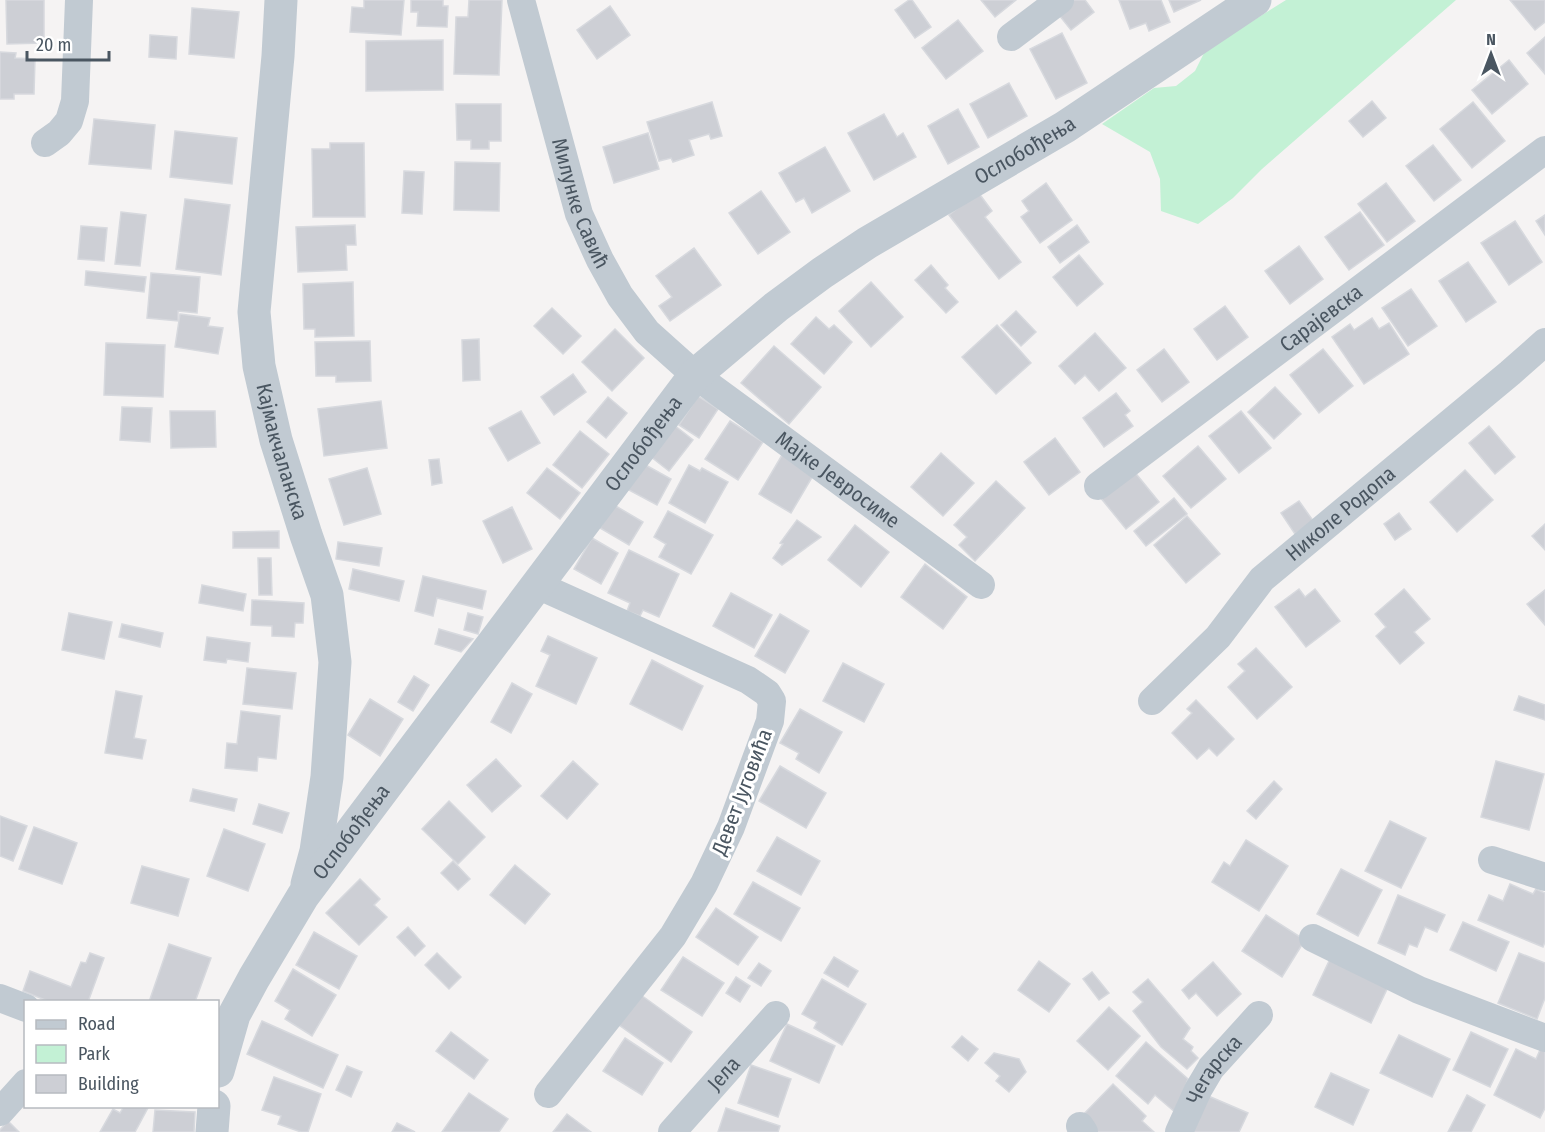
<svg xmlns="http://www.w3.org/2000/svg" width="1545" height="1132" font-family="'Fira Sans Condensed',sans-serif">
<rect width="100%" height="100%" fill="#f5f3f3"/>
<!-- green -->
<polygon fill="#c3f1d5" points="1286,0 1456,0 1262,169 1233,198 1198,224 1161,211 1160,179 1150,152 1102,124 1154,88 1176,86 1195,71 1204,53 1227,37"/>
<!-- building -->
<g fill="#cdcfd5" stroke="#d7d9de" stroke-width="1.5">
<polygon points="6,0 44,0 44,43 7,44"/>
<polygon points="364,0 404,0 401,35 350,32 352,7 364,8"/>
<polygon points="411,0 443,0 443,6 448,6 447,27 417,26 418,12 411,12"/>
<polygon points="469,0 502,0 499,75 454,74 456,17 468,17"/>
<polygon points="909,0 912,0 931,27 915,38 895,10"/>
<polygon points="981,0 1016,0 995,17"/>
<polygon points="1069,0 1085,0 1094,12 1071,30 1055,10"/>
<polygon points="1119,0 1161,0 1170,22 1149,31 1146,23 1130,29"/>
<polygon points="1169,0 1201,0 1174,12"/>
<polygon points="1510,0 1545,0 1545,22 1535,30"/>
<polygon points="610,6 630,35 597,59 577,30"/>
<polygon points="192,8 239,12 234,58 189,54"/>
<polygon points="958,20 983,51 946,79 922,48"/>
<polygon points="1062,33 1087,83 1056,99 1030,49"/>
<polygon points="150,35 177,37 176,59 149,57"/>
<polygon points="1545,37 1545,74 1527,53"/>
<polygon points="443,40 443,90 366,91 366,41"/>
<polygon points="0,52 16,53 15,58 35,59 34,94 14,94 14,99 0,99"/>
<polygon points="1509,60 1528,84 1492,114 1472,90"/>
<polygon points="1009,83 1027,116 988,138 970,104"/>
<polygon points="1372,101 1386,118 1363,137 1349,121"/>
<polygon points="712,102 722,136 711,139 709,134 689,140 694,155 673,162 671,158 659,161 647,122"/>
<polygon points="1473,102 1505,141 1472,168 1440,129"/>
<polygon points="456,104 501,104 501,141 489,141 489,149 471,149 471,140 457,140"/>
<polygon points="958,109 979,147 948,164 928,126"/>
<polygon points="884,114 897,137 903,133 916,157 874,180 848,133"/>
<polygon points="94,119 155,125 151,169 89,164"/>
<polygon points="175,131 237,138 232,184 170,177"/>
<polygon points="648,133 659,169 614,183 603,147"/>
<polygon points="330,143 364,143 365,217 313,217 312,149 330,149"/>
<polygon points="1433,145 1461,180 1434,201 1406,166"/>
<polygon points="825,147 850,191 812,213 804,198 796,202 779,173"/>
<polygon points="455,162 500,163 499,211 454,210"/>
<polygon points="404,171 424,172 422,214 402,213"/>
<polygon points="1046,183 1072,220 1040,243 1021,217 1029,211 1022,201"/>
<polygon points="1386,183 1415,221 1387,242 1358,204"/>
<polygon points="761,191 790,232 758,254 729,213"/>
<polygon points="978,192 992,211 985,217 1021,262 999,279 949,215"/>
<polygon points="185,199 230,205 221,275 176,269"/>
<polygon points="121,212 146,215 140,266 115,264"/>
<polygon points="1360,212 1384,245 1349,270 1325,237"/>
<polygon points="1545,215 1545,235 1536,221"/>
<polygon points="1515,221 1542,262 1509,285 1481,243"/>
<polygon points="355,225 356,245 346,245 347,270 298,272 296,227"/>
<polygon points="1077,225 1089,242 1060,263 1048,247"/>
<polygon points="81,226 107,228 104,261 78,259"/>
<polygon points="1299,246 1323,279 1290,304 1265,271"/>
<polygon points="694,248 721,285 670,321 659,306 672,297 656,276"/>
<polygon points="1079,255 1103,284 1077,306 1053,277"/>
<polygon points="1468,262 1496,302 1466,322 1439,281"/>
<polygon points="931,265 948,285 945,288 958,302 946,313 915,280"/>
<polygon points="86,271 146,277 144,292 85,285"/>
<polygon points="151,273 200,277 197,313 178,311 178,321 147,318"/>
<polygon points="353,282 354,336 315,337 315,329 304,329 303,284"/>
<polygon points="871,282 903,317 871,347 839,311"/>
<polygon points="1411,289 1437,326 1408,346 1382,308"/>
<polygon points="1225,306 1248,337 1217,360 1194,329"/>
<polygon points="552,308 581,336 563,354 534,326"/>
<polygon points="1016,311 1036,332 1021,346 1001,325"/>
<polygon points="180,314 210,318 208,326 223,328 218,354 175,347"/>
<polygon points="816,317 829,329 834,325 852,342 824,374 791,344"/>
<polygon points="1372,318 1379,329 1389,323 1409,354 1364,384 1332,337 1350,324 1354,330"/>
<polygon points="997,325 1031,363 996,394 962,357"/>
<polygon points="615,329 644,358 612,391 582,362"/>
<polygon points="1095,333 1126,368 1099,391 1085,375 1075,384 1059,366"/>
<polygon points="479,339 480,380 463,381 462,340"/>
<polygon points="370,341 371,381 336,382 336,376 316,376 315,342"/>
<polygon points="106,343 165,345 163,397 104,395"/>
<polygon points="774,346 821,387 789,424 741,383"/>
<polygon points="1164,349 1189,382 1162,402 1137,370"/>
<polygon points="1323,349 1353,386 1319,413 1290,375"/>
<polygon points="573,374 586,392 554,415 541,397"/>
<polygon points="1275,387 1301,414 1274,439 1248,412"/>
<polygon points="1116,393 1130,411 1125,415 1133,426 1104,447 1083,418"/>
<polygon points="698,396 718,409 699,438 679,425"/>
<polygon points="608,397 627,413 606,438 587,422"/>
<polygon points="381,401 387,448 324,456 318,409"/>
<polygon points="122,407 152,408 150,442 120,440"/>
<polygon points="170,411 215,411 216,447 171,448"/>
<polygon points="521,411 540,443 508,461 489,428"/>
<polygon points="1241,411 1271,448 1239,473 1209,436"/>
<polygon points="730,421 763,442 738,480 705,459"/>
<polygon points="674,425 693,440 669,471 650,456"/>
<polygon points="1489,426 1515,457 1495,474 1469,443"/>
<polygon points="580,431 609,454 582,488 553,465"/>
<polygon points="1055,438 1080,472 1049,495 1024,462"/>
<polygon points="1198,446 1226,479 1191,508 1163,476"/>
<polygon points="941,453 974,483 943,516 911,487"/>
<polygon points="782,455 814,474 791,513 759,494"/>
<polygon points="439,459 442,483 432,485 429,460"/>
<polygon points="642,463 671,479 657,505 627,489"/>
<polygon points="689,465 700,471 702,468 728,482 705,523 669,503"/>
<polygon points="367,468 381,514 344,525 329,479"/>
<polygon points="547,468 580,493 560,519 527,493"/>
<polygon points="1133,470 1159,502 1126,529 1100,497"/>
<polygon points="1465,470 1493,500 1457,532 1430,502"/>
<polygon points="996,481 1025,508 975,561 959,545 967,537 954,525"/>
<polygon points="1174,498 1187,514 1146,546 1134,531"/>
<polygon points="1299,501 1314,522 1295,534 1281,513"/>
<polygon points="614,505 643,522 629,545 600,528"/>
<polygon points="512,507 532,549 503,563 483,521"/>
<polygon points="668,511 713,535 691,574 659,557 666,544 654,537"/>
<polygon points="1399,513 1411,529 1395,540 1384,524"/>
<polygon points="1187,516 1220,554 1186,583 1154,545"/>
<polygon points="797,520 821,537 782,565 773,558 783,544 780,543"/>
<polygon points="1545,524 1545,550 1532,536"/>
<polygon points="855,525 889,552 861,587 828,560"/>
<polygon points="279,531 279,548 233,548 233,532"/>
<polygon points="592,538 618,553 601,584 574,569"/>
<polygon points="338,542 382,548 379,566 336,559"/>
<polygon points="629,550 679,574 659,617 643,610 640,616 627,611 630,603 608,593"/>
<polygon points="258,558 271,558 272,595 259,595"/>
<polygon points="925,564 967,597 943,629 901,597"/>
<polygon points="353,569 404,581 399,601 349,589"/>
<polygon points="423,576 486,591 482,609 437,598 433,616 415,611"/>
<polygon points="202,585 246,594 243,611 199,603"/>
<polygon points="1299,589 1305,597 1315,589 1340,621 1306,647 1275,607"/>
<polygon points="1404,589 1430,619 1414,632 1424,643 1400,664 1376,636 1386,627 1375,614"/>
<polygon points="1545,590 1545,625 1527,604"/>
<polygon points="731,593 772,615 754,648 713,626"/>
<polygon points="252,600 304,603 303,623 295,623 294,637 272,636 272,626 251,625"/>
<polygon points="69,613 112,622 104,659 62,650"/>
<polygon points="468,613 483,617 478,634 464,630"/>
<polygon points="780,614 809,631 785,673 755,656"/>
<polygon points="122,624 163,633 160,647 119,637"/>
<polygon points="439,629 473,639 461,652 435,644"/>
<polygon points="548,636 597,658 576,704 536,686 550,655 541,651"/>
<polygon points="207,637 250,643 248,662 227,659 226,663 204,660"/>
<polygon points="1256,648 1292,687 1257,719 1228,687 1245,671 1238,664"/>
<polygon points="652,660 703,686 682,730 630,704"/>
<polygon points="843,663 884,684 864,722 823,701"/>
<polygon points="247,668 296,673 292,709 243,704"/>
<polygon points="414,676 429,685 413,711 398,702"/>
<polygon points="512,683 532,694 511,733 491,722"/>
<polygon points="116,691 142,696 134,738 146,740 142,759 105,753"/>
<polygon points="1519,696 1545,705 1545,720 1514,710"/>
<polygon points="370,699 403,719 380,756 348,735"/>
<polygon points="1196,700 1234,739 1217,756 1209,748 1197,759 1172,733 1192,713 1187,709"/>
<polygon points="800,709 842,732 819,773 796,759 799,753 780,743"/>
<polygon points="241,711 280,716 276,759 258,757 257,771 225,768 227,743 237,744"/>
<polygon points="496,759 521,786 492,812 467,785"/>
<polygon points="573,761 598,784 567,819 541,796"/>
<polygon points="1496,761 1544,774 1529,830 1481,817"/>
<polygon points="780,766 826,793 806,828 759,801"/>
<polygon points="1274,781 1282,789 1256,819 1247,811"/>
<polygon points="193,789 237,799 234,811 190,801"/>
<polygon points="449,801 485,837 458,864 422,829"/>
<polygon points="259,804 289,813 282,833 253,824"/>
<polygon points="0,816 27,826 13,861 0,856"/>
<polygon points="1390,821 1426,838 1401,888 1365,871"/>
<polygon points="34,827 77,843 62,884 19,869"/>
<polygon points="224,829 265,844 248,891 207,876"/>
<polygon points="777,837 820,861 801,895 757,871"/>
<polygon points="1246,840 1288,866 1259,911 1212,882 1224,862 1230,866"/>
<polygon points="453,861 470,879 458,890 441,873"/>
<polygon points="515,865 550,894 525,924 490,895"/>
<polygon points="142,866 189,879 178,916 131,903"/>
<polygon points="1341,869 1382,890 1358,936 1317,914"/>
<polygon points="360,879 380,899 374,905 387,917 359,945 326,913"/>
<polygon points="753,882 800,908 781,941 734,914"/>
<polygon points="1510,884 1533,894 1536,889 1545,893 1545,942 1543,947 1478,920 1489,895 1503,901"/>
<polygon points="1398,895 1445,915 1437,932 1425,927 1417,947 1409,944 1405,955 1378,943"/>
<polygon points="716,908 758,937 738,965 696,937"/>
<polygon points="1266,915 1305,940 1282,977 1242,951"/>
<polygon points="1463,922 1509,942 1496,971 1450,950"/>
<polygon points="408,927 425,946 415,956 397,937"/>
<polygon points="314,932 357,956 339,989 296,965"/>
<polygon points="169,944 211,958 195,1002 149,1002"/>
<polygon points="90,953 104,958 88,1002 50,1002 23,991 30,971 71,987 81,962 86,963"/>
<polygon points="437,953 461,977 449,989 425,965"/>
<polygon points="1519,953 1545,963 1545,998 1537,1019 1498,1003"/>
<polygon points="683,957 724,983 702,1016 661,990"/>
<polygon points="834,957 858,971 848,987 824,973"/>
<polygon points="1330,959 1388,987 1371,1023 1313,995"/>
<polygon points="1039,961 1070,984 1049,1012 1018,990"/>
<polygon points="1213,962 1241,994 1217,1016 1196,993 1189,999 1182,990"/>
<polygon points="759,963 771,971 761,986 748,978"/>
<polygon points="293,969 336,995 312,1036 285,1019 290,1010 275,1001"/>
<polygon points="1092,972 1109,993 1099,1000 1083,979"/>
<polygon points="736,977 750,986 740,1002 726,993"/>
<polygon points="822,979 866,1004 842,1045 814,1028 817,1022 802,1014"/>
<polygon points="1148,979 1190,1028 1183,1039 1193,1047 1191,1051 1198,1058 1187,1069 1161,1047 1133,1011 1143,1002 1133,992"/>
<polygon points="641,995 692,1032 671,1062 619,1025"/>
<polygon points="1109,1007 1140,1036 1108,1070 1077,1041"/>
<polygon points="262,1021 338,1055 323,1088 247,1054"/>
<polygon points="787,1024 835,1046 819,1083 770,1061"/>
<polygon points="451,1032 488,1060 474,1079 436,1051"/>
<polygon points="1471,1032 1508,1049 1490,1087 1453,1070"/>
<polygon points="1399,1035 1450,1059 1432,1097 1380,1073"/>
<polygon points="962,1036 978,1049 968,1061 952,1047"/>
<polygon points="625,1038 663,1063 642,1095 603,1071"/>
<polygon points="1146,1042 1188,1079 1176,1113 1155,1095 1148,1104 1116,1076"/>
<polygon points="1543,1043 1545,1044 1545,1108 1540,1118 1494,1095 1516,1049 1536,1059"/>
<polygon points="994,1053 1019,1059 1026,1072 1009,1092 996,1081 1000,1076 985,1063"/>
<polygon points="751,1065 791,1079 778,1117 738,1103"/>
<polygon points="347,1066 362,1072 351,1097 336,1090"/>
<polygon points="1331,1073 1369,1090 1353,1125 1315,1107"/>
<polygon points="274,1077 321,1094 308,1132 301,1132 278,1124 281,1116 262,1110"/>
<polygon points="1113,1084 1146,1116 1142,1121 1154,1132 1094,1132 1080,1118"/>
<polygon points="469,1093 508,1119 499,1132 442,1132"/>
<polygon points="1206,1095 1248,1113 1239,1132 1189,1132"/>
<polygon points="1467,1095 1485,1105 1471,1132 1448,1132"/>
<polygon points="124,1106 149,1106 135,1132 100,1132 113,1109 120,1113"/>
<polygon points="726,1108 780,1126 778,1132 718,1132"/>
<polygon points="155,1110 195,1112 194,1132 153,1132"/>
<polygon points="567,1114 591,1132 553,1132"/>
<polygon points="8,1121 19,1132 0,1132 0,1130"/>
<polygon points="397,1123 415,1132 392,1132"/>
</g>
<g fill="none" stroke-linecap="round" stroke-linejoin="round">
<!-- minor -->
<g stroke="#c1cad2" stroke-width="28">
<path id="s1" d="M521 0 579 214 600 260 620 296 647 332 695 375 981 585"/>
<polyline points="1011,37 1060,0"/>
<polyline points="45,143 59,133 69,121 75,101 79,0"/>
<path id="s2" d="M1098 486 1545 150"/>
<polyline points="537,585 748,680 767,693 772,701 770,721 731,827 704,884 673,936 548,1094"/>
<path id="s3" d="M1152 701 1218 637 1262 579 1510 373 1545 342"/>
<polyline points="1492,860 1545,877"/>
<polyline points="1313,938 1419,990 1545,1038"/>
<polyline points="0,998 26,1008"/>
<polyline points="0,1112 26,1083"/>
<polyline points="1080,1126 1084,1132"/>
<path id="s4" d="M672 1132 776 1015"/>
<path id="s5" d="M1179 1132 1198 1090 1211 1068 1259 1015"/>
</g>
<!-- tertiary -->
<g stroke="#c1cad2" stroke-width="33">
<path id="s6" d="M281 0 278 56 254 312 259 366 276 440 306 535 327 595 335 662 327 777 316 851 307 884"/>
<path id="s7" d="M218 1071 234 1015 254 978 303 896 695 375 776 307 822 273 867 243 1065 127 1255 0"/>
<polyline points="212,1132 214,1106"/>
</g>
</g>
<g text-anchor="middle" stroke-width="6" stroke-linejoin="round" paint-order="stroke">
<!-- street labels -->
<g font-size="21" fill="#4a5661" stroke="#fff">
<text dy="7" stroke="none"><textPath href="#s7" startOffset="1248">Ослобођења</textPath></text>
<text dy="7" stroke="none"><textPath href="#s1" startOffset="212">Милунке Савић</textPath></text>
<text dy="7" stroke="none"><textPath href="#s2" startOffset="279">Сарајевска</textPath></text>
<text dy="7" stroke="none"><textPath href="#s7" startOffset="762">Ослобођења</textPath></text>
<text dy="7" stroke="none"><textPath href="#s6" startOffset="456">Кајмакчаланска</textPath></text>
<text dy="7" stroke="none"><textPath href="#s1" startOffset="600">Мајке Јевросиме</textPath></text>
<text dy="7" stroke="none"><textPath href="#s3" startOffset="267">Николе Родопа</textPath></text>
<text transform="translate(742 792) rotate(-69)" y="7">Девет Југовића</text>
<text dy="7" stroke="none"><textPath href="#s7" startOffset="276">Ослобођења</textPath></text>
<text dy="7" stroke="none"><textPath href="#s5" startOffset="72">Чегарска</textPath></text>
<text dy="7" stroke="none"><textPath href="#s4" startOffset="78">Јела</textPath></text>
</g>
</g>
<!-- legend -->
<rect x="24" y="1000" width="195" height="108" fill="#ffffff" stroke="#b7bbc0" stroke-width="1.5"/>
<rect x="36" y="1020" width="30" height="9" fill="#c1cad2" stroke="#b7bbc0" stroke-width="1.5"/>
<text x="78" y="1030" font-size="18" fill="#4a5661">Road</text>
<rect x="36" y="1045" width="30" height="18" fill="#c3f1d5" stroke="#b7bbc0" stroke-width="1.5"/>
<text x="78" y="1060" font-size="18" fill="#4a5661">Park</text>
<rect x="36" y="1075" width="30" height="18" fill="#cdcfd5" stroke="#b7bbc0" stroke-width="1.5"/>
<text x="78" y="1090" font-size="18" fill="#4a5661">Building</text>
<!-- north arrow -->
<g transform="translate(1491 54)" stroke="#ffffff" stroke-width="4.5" paint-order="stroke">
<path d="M0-4.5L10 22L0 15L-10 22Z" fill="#4a5661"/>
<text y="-9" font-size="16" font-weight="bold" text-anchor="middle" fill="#4a5661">N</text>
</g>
<!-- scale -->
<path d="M27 51v9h82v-9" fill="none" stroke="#4a5661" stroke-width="3"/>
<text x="36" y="51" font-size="18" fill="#4a5661" stroke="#ffffff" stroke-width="4.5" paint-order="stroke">20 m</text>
</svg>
